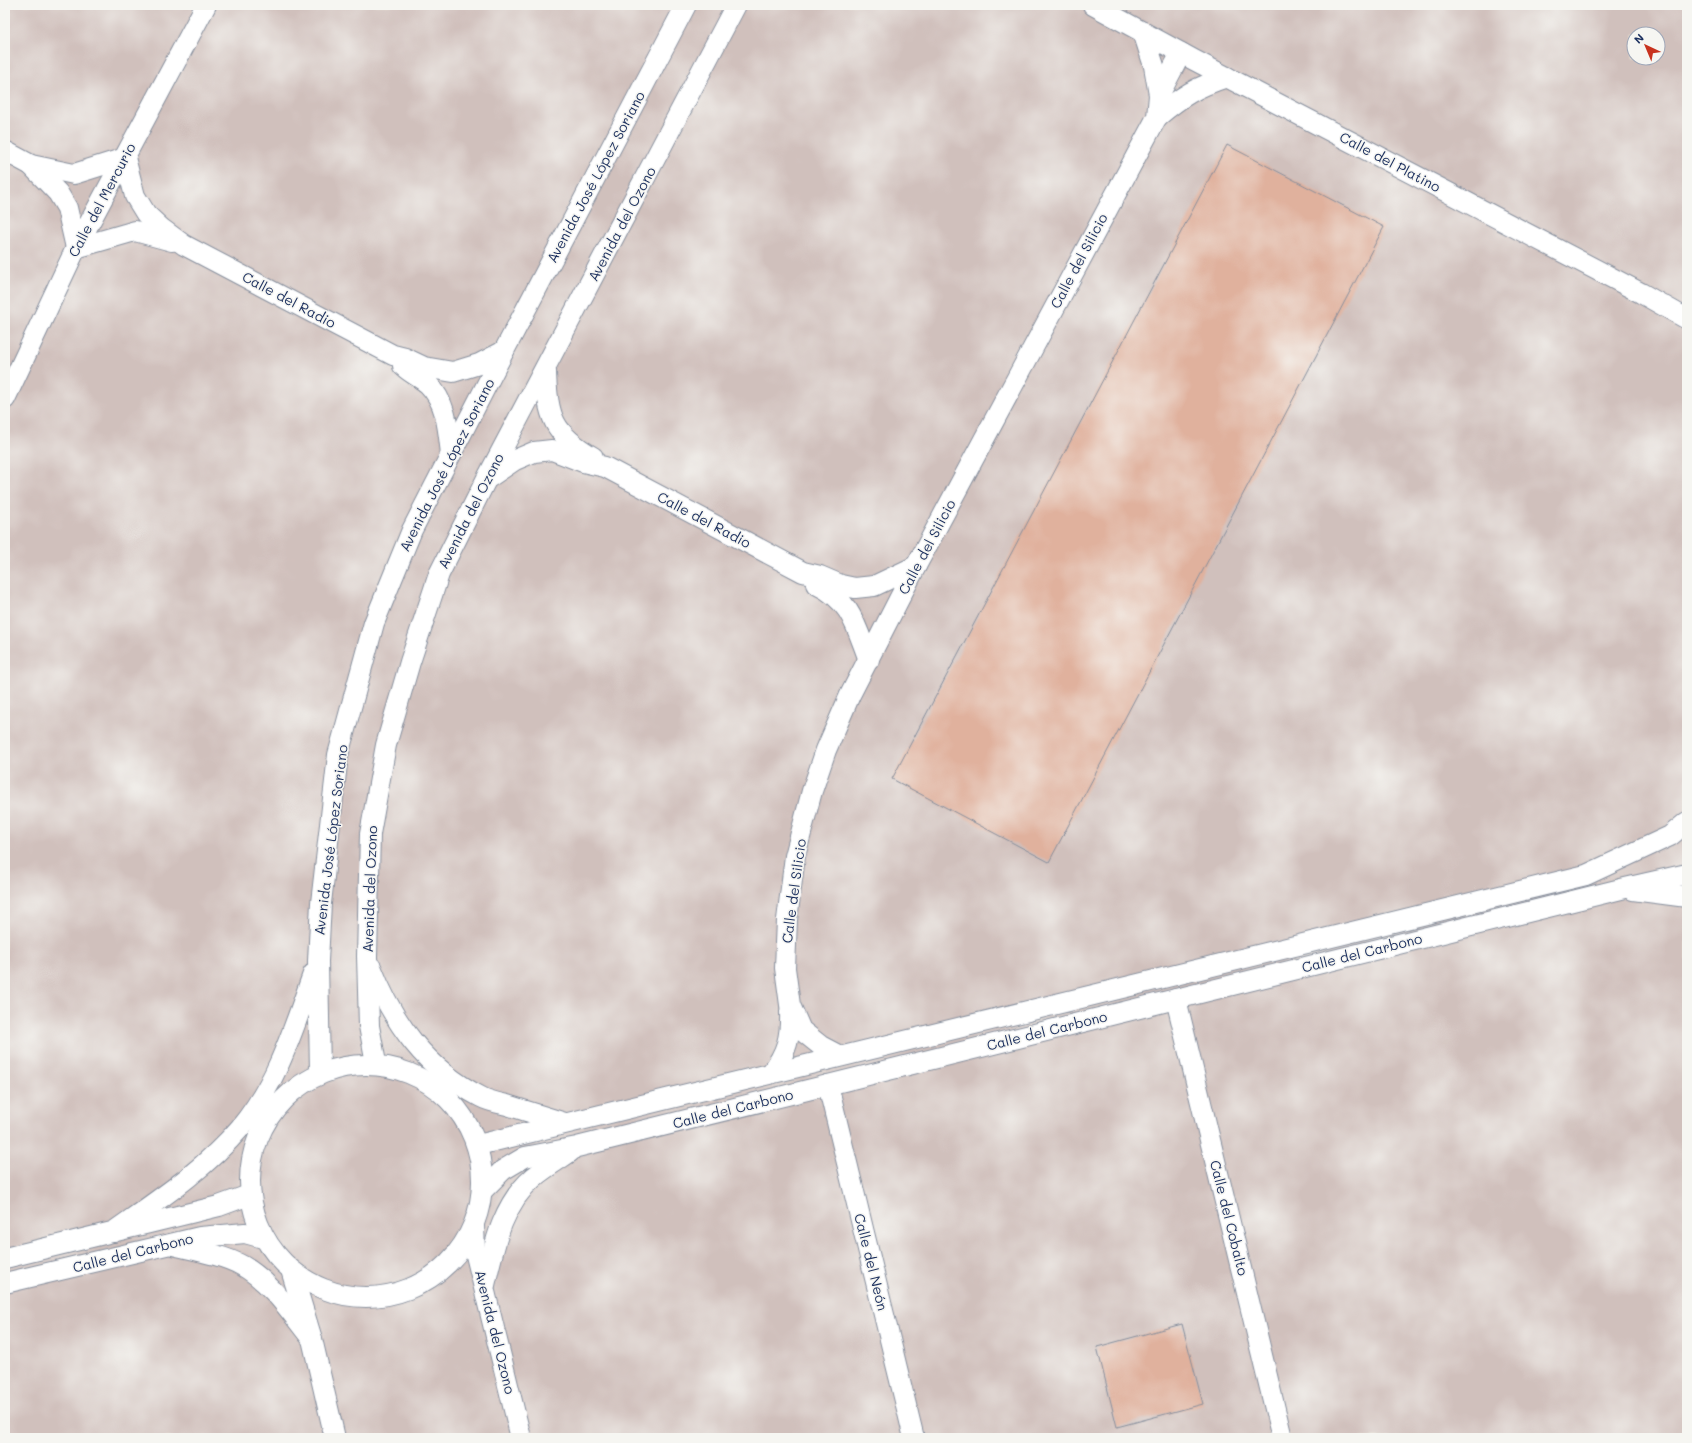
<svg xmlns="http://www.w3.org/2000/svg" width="1692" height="1443" font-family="Mali,sans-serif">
<rect width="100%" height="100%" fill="#f6f6f2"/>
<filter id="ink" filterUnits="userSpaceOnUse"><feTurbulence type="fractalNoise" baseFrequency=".025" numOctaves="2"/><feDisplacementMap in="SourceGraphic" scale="8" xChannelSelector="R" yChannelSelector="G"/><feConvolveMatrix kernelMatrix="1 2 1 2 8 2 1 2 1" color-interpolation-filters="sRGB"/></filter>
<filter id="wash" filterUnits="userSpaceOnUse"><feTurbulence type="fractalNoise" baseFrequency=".012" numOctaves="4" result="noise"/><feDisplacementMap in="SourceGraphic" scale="16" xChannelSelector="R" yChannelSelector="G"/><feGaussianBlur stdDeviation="0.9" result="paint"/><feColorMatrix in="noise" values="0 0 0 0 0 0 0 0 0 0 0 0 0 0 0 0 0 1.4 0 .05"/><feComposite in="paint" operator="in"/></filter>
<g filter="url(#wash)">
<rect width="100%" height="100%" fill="#f0eddb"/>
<!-- industrial -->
<path fill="#d0c0bc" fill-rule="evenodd" d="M5 5H1687V1438H5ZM1634 34H1658V58H1634Z"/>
<g id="blocks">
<!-- building -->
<g fill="#e0b19d">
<polygon points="1227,145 1384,227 1049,862 892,779"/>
<polygon points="1182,1324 1203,1404 1117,1427 1097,1347"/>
</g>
</g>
</g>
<g filter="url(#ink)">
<use href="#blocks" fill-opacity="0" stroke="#868e9c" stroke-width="1"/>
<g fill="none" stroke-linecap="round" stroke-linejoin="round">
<!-- minor casing -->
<g stroke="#868e9c" stroke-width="22">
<g id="minor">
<polyline points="1093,5 1194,60 1641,293 1687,319"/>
<polyline points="1143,32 1154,66 1159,95"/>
<path d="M1157 117C1182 96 1196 87 1227 77"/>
<polyline points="5,151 31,165 74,174 125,158 135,196 146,214 161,228 184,245 393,355 405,358 424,367 453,372 479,364 504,351"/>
<polyline points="31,165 58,193 67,208 76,248 135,231 172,241"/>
<path d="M403 366C410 373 420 377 428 384 447 403 448 429 451 454"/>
<path d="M546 371C547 416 553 434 593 457"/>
<polyline points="5,399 76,248 206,5"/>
<polyline points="490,477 515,460 534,452 552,450 583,462 605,467 803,572 820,576 841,585 855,588 874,586 916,566"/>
<path d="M816 584C852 601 856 627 869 660"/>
<polyline points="1633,890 1687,897"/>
<path d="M371 967C393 1023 426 1069 481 1097 488 1101 498 1103 507 1105 526 1111 546 1117 565 1123"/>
<polyline points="1176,999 1282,1438"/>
<polyline points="840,1056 821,1046 801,1030 790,1005 785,968 787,920 795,856 812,791 826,750 850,695 916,566 1157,117 1159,95 1181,53"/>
<polyline points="376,1063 369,1026 367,956 370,834 386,745 410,662 439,574 486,480 736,5"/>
<circle cx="366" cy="1181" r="116"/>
<polyline points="320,1073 318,961 321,903 338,755 374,623 412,530 504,351 686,5"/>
<path d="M771 1073C787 1053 791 1036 790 1011"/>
<polyline points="828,1085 914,1438"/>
<polyline points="478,1145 1586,875 1670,836 1687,822"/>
<polyline points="483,1190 503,1170 525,1157 577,1147 1621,889 1687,874"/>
<polyline points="474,1226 475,1251 521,1438"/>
<path d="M113 1232C158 1200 204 1170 240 1128 277 1084 294 1027 313 974"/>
<path d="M173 1245C194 1250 224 1255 243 1266 272 1283 292 1314 312 1339"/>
<polyline points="5,1258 219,1206 249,1195"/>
<polyline points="292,1273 312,1339 335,1438"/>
<polyline points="5,1283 200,1237 245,1233 263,1238"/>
<path d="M485 1285C494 1246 502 1204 534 1177 545 1168 558 1160 570 1152"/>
</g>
</g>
<!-- minor -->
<use href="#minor" stroke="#fff" stroke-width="20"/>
</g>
</g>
<g text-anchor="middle" stroke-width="3" stroke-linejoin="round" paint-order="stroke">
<!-- street labels -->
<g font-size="14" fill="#1b2f5e" stroke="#f6f6f2">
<text transform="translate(1390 162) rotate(28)" y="5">Calle del Platino</text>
<text transform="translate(596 177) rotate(-62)" y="5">Avenida José López Soriano</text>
<text transform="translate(102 200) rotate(-62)" y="5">Calle del Mercurio</text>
<text transform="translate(622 224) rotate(-62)" y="5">Avenida del Ozono</text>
<text transform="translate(1079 261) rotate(-62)" y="5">Calle del Silicio</text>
<text transform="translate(289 300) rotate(28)" y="5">Calle del Radio</text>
<text transform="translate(447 465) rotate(-63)" y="5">Avenida José López Soriano</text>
<text transform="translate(471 511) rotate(-63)" y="5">Avenida del Ozono</text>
<text transform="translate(704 520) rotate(28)" y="5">Calle del Radio</text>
<text transform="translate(927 547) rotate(-62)" y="5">Calle del Silicio</text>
<text transform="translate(331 840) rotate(-83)" y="5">Avenida José López Soriano</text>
<text transform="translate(370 889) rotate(-88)" y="5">Avenida del Ozono</text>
<text transform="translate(794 891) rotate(-82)" y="5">Calle del Silicio</text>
<text transform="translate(1362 953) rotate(-14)" y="5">Calle del Carbono</text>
<text transform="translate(1047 1031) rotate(-14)" y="5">Calle del Carbono</text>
<text transform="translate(733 1109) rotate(-14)" y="5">Calle del Carbono</text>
<text transform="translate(1229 1218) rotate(76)" y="5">Calle del Cobalto</text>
<text transform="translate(133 1253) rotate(-14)" y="5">Calle del Carbono</text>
<text transform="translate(871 1262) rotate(76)" y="5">Calle del Neón</text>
<text transform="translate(495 1332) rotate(76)" y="5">Avenida del Ozono</text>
</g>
</g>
<!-- margin -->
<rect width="1692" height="1443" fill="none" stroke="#f6f6f2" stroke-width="20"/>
<!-- north arrow -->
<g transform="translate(1646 46) rotate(316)"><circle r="19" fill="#f6f6f2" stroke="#9ea6b7"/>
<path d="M0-3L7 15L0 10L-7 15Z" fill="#c8321e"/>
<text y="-6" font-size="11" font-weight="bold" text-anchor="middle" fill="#1b2f5e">N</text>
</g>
</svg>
